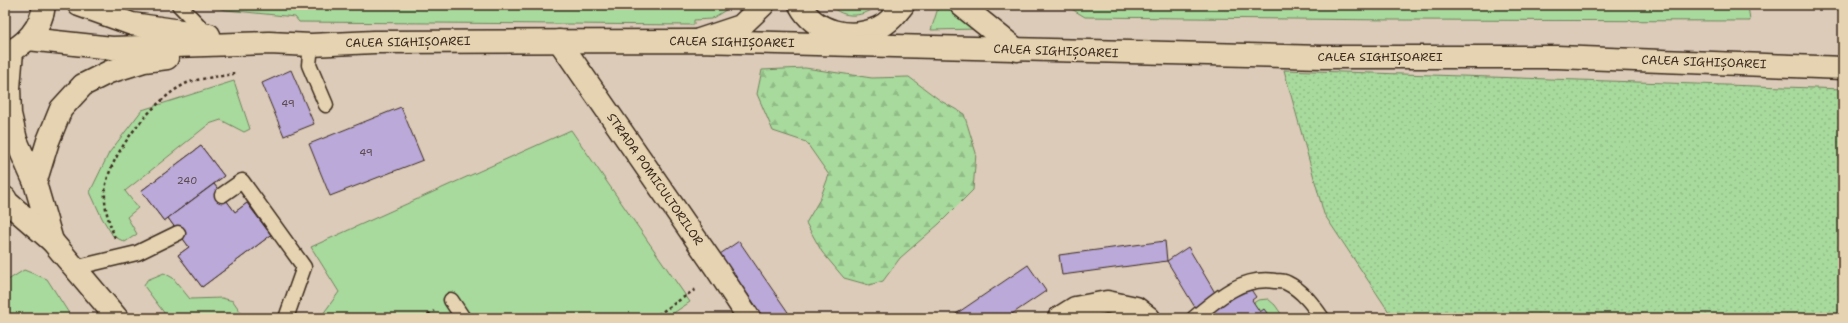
<svg xmlns="http://www.w3.org/2000/svg" width="1848" height="323" font-family="'Shantell Sans',sans-serif">
<defs>
<pattern id="forest-firs" width="22" height="20" patternUnits="userSpaceOnUse"><rect width="22" height="20" fill="#a7da9c"/><path d="M5 1l3.5 6h-7zM16 11l3.5 6h-7z" fill="#91bb86"/></pattern>
<pattern id="garden-dots" width="8" height="8" patternUnits="userSpaceOnUse"><rect width="8" height="8" fill="#a7da9c"/><path d="M2 2h.1M6 6h.1" fill="none" stroke="#91bb86" stroke-width="1.8" stroke-linecap="round"/></pattern>
</defs>
<rect width="100%" height="100%" fill="#dccbb9"/>
<filter id="ink" filterUnits="userSpaceOnUse"><feTurbulence type="fractalNoise" baseFrequency=".025" numOctaves="2"/><feDisplacementMap in="SourceGraphic" scale="8" xChannelSelector="R" yChannelSelector="G"/><feConvolveMatrix kernelMatrix="1 2 1 2 8 2 1 2 1" color-interpolation-filters="sRGB"/></filter>
<g filter="url(#ink)">
<!-- grass -->
<g fill="#a7da9c" stroke="#71825d">
<polygon points="204,5 734,5 711,19 694,20 694,25 299,22 295,17 226,10"/>
<path d="M829 5H880C862 17 846 20 829 5Z"/>
<polygon points="939,5 948,5 978,29 931,30"/>
<polygon points="1065,5 1748,5 1750,21 1395,20 1085,17"/>
<polygon points="234,81 250,129 244,132 221,120 209,124 125,191 138,208 127,217 137,234 125,242 113,236 102,218 90,192 109,153 142,110"/>
<polygon points="571,130 690,302 666,318 320,318 339,292 311,247"/>
<polygon points="24,270 47,279 72,318 5,318 5,282"/>
<polygon points="164,273 173,278 190,299 222,298 233,301 245,318 168,318 144,286 147,280"/>
<polygon points="1268,299 1275,305 1284,318 1230,318 1258,300"/>
</g>
<!-- forest -->
<polygon fill="url(#forest-firs)" stroke="#71825d" points="805,68 872,78 909,77 941,101 964,114 976,153 973,190 939,224 900,258 883,281 869,285 844,278 822,252 806,223 820,199 829,175 806,142 773,131 757,94 762,70"/>
<!-- garden -->
<polygon fill="url(#garden-dots)" stroke="#71825d" points="1284,70 1843,89 1843,318 1393,318 1324,214"/>
<!-- building -->
<g fill="#baa9d9" stroke="#3b2a1e">
<polygon points="291,70 314,124 284,136 262,83"/>
<polygon points="401,107 423,160 330,196 309,144"/>
<polygon points="201,146 224,176 214,184 235,212 247,203 271,235 202,287 178,255 189,247 168,218 164,221 141,191"/>
<polygon points="201,146 224,176 164,221 141,191"/>
<polygon points="214,184 235,212 247,203 271,235 202,287 178,255 189,247 168,218"/>
<polygon points="739,241 792,318 764,318 720,254"/>
<polygon points="1165,241 1167,261 1062,275 1059,255"/>
<polygon points="1188,247 1217,296 1196,309 1167,261"/>
<polygon points="1028,265 1046,291 1006,318 950,318"/>
<polygon points="1248,285 1256,297 1252,300 1260,312 1264,309 1270,317 1212,318 1208,312"/>
</g>
<g fill="none" stroke-linecap="round" stroke-linejoin="round">
<!-- service casing -->
<g stroke="#3b2a1e" stroke-width="17">
<g id="service">
<polyline points="179,5 208,35"/>
<polyline points="311,45 309,65 326,105"/>
<polyline points="222,195 242,181 304,267 286,318"/>
<polyline points="74,268 137,253 178,233"/>
<polyline points="451,300 463,318"/>
<path d="M1194 318C1218 298 1242 276 1275 281 1279 281 1284 281 1287 283 1302 290 1313 305 1322 318"/>
</g>
</g>
<!-- minor casing -->
<g stroke="#3b2a1e" stroke-width="25">
<g id="minor">
<path d="M800 5C815 33 851 40 878 28 889 23 896 14 903 5"/>
<polyline points="961,5 1017,50"/>
<polyline points="699,40 741,26 763,5"/>
<polyline points="559,41 718,271 749,318"/>
<polyline points="1059,318 1075,308 1107,302 1136,308 1149,318"/>
</g>
</g>
<!-- secondary casing -->
<g stroke="#3b2a1e" stroke-width="25">
<g id="secondary">
<polyline points="79,5 132,24 209,35"/>
<polyline points="28,39 112,48 269,43 311,45 374,42 696,41 1323,57 1557,57 1843,68"/>
<polyline points="35,183 48,141 61,109 83,85 109,72 144,61 167,58"/>
</g>
</g>
<!-- primary casing -->
<g stroke="#3b2a1e" stroke-width="25">
<g id="primary">
<polyline points="12,51 9,88 10,114 16,140 35,183 52,241"/>
<path d="M5 53C25 47 42 26 44 5"/>
<polyline points="5,198 7,202 52,241 117,318"/>
</g>
</g>
<!-- path -->
<g stroke="#3b2a1e" stroke-width="2.5" stroke-dasharray="3 3" stroke-linecap="butt">
<path d="M115 238C109 222 104 209 105 191 108 155 153 100 185 84 197 78 219 77 233 74V69"/>
<polyline points="423,318 434,311"/>
<polyline points="653,318 696,289"/>
</g>
<!-- service -->
<use href="#service" stroke="#e5d3b1" stroke-width="14"/>
<!-- minor -->
<use href="#minor" stroke="#e5d3b1" stroke-width="22"/>
<!-- secondary -->
<use href="#secondary" stroke="#e5d3b1" stroke-width="22"/>
<!-- primary -->
<use href="#primary" stroke="#e5d3b1" stroke-width="22"/>
</g>
</g>
<g text-anchor="middle" stroke-width="3.5" stroke-linejoin="round" paint-order="stroke">
<!-- number labels -->
<g font-size="10" fill="#5b4a4d">
<text x="288" y="107">49</text>
<text x="366" y="156">49</text>
<text x="187" y="184">240</text>
</g>
<!-- street labels -->
<g font-size="12" fill="#3b2a1e" stroke="#e5d3b1">
<text transform="translate(408 42) rotate(-1)" y="4">CALEA SIGHIȘOAREI</text>
<text transform="translate(732 42) rotate(1)" y="4">CALEA SIGHIȘOAREI</text>
<text transform="translate(1056 51) rotate(2)" y="4">CALEA SIGHIȘOAREI</text>
<text x="1380" y="61">CALEA SIGHIȘOAREI</text>
<text transform="translate(1704 62) rotate(2)" y="4">CALEA SIGHIȘOAREI</text>
<text transform="translate(655 179) rotate(55)" y="4">STRADA POMICULTORILOR</text>
</g>
</g>
<!-- margin -->
<rect width="1848" height="323" fill="none" stroke="#e5d3b1" stroke-width="20"/>
<rect x="10" y="10" width="1828" height="303" fill="none" stroke="#3b2a1e" stroke-width="1.5" filter="url(#ink)"/>
</svg>
